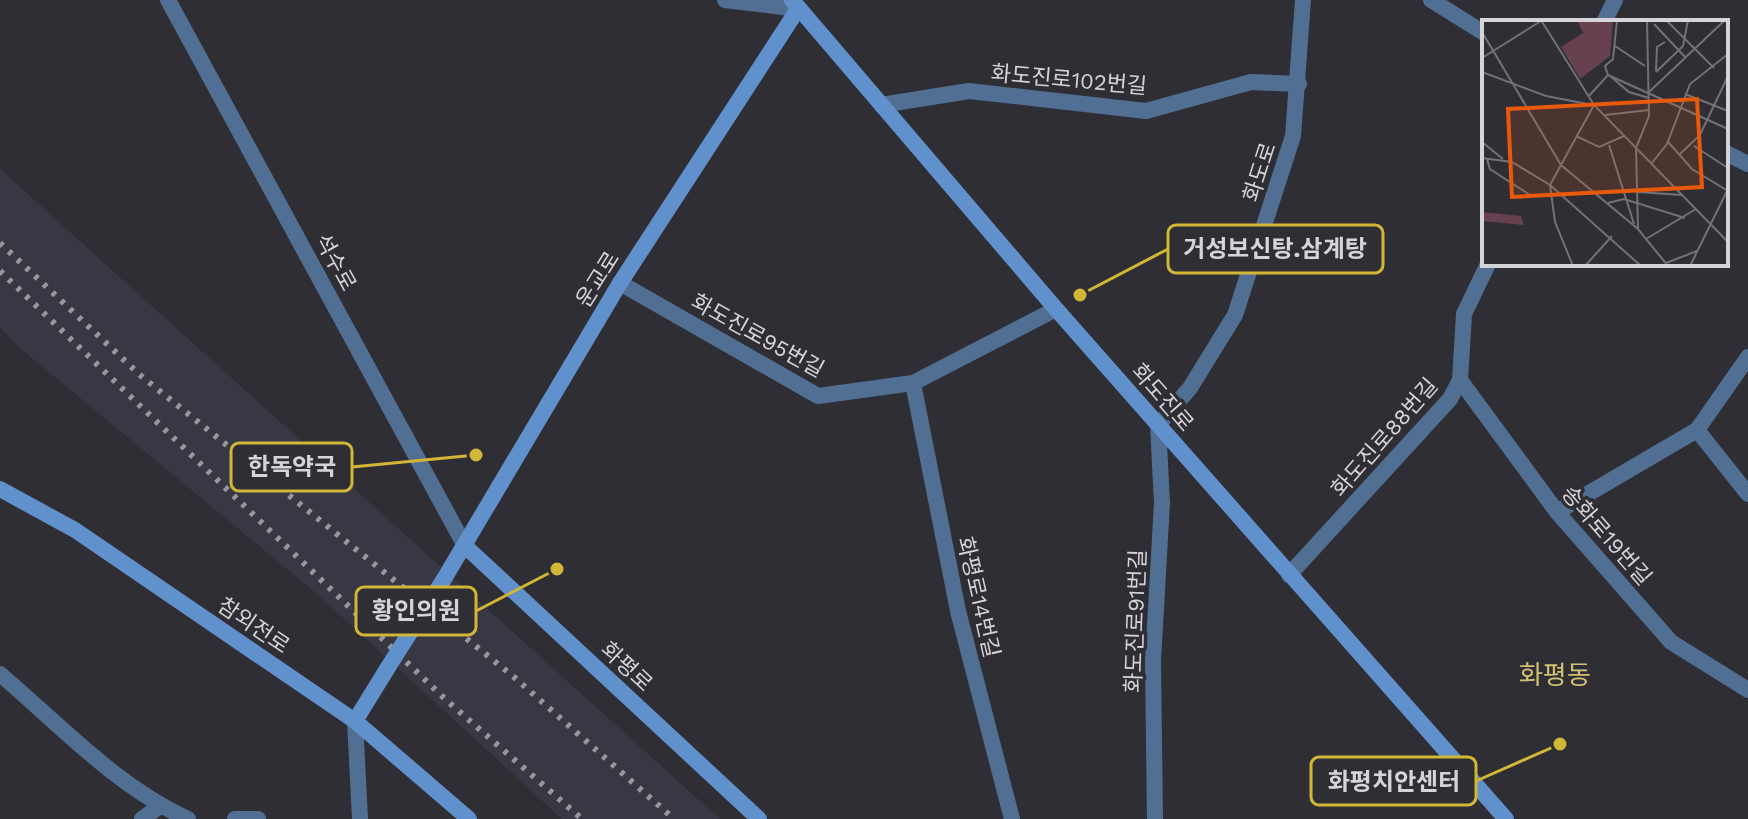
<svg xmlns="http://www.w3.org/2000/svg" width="1748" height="819" font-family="'Work Sans','Noto Sans KR',sans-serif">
<rect width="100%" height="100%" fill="#2f2e35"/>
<!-- built -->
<polygon fill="#383744" points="0,169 720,819 562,819 317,594 21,349 0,327"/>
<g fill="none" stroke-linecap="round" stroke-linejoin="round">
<!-- street -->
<g stroke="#516f93" stroke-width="16">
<polyline points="168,0 465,546"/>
<polyline points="725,0 798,9"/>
<polyline points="1431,0 1484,33"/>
<polyline points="1604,22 1615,0"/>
<polyline points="881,105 969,91 1146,111 1251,82 1299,84"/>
<polyline points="1726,153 1748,164"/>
<polyline points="620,283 818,396 913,383 1056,309"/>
<polyline points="1460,380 1557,512 1671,642 1748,690"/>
<polyline points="913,383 958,611 1012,819"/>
<polyline points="1697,430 1748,494"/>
<polyline points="1557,512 1697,430 1748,357"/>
<polyline points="1289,575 1450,399 1460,380 1464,314 1488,264"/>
<path d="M0 674C59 724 117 787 188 819"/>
<polyline points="355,721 360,819"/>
<polyline points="142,819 160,806"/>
<polyline points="235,819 258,819"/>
<polyline points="1155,819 1153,661 1162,503 1158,425 1190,388 1235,315 1293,136 1303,0"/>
</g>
<!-- secondary -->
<g stroke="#6191cc" stroke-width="16">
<polyline points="792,0 1056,309 1506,819"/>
<polyline points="0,489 75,530 355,721 469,819"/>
<polyline points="465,546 759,819"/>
<polyline points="444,579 620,283 798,9"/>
<polyline points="355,721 387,669"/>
</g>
<!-- rail -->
<g stroke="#98979c" stroke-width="6" stroke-dasharray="4 8" stroke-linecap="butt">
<polyline points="0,243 140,375 514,677 674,819"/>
<polyline points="0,271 445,699 582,819"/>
</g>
<!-- secondary-bridge -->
<polyline stroke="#6191cc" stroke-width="16" points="387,669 444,579"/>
</g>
<g text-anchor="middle" stroke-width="7" stroke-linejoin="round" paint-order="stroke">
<!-- street labels -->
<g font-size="22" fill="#d5d5d9" stroke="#2f2e35">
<text transform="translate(1069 79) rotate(5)" y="8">화도진로102번길</text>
<text transform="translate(1259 172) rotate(-72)" y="8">화도로</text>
<text transform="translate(336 262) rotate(61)" y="8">석수로</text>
<text transform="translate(597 279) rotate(-58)" y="8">운교로</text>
<text transform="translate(758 335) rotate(29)" y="8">화도진로95번길</text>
<text transform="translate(1163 397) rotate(49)" y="8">화도진로</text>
<text transform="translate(1384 437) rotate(-49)" y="8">화도진로88번길</text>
<text transform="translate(1607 535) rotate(49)" y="8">송화로19번길</text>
<text transform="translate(979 597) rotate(77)" y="8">화평로14번길</text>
<text transform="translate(1135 621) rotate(-88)" y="8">화도진로91번길</text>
<text transform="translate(254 625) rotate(34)" y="8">참외전로</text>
<text transform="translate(627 666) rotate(43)" y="8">화평로</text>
</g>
<!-- quarter labels -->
<g font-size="26" fill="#d2c073" stroke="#2f2e35">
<text x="1555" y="684">화평동</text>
</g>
</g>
<!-- overview -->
<g transform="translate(1482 20)">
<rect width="246" height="246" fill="#2f2e35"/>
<path d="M95 0H131L128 36 98 59 79 27 101 13ZM0 192 39 196 42 205 0 201Z" fill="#67414f"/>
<path fill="none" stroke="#717177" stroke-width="2" d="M59 0 112 85 246 222M184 0 232 48M172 4 203 37M0 12 79 145 156 209 186 246M133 26 163 46M0 38 59 1M174 51 175 27 183 22M0 52 64 76 111 85M174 52 201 26 206 0M126 55 246 109M127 55 147 72 167 78M166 73 243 0M203 74 246 91M106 77 126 55 123 46 131 39 135 0M123 95 167 90M94 116 117 127 142 116M0 122 21 139M186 122 210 149 246 171M127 125 152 204M212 126 246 148M197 135 218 115 246 56M0 138 30 142 68 165 159 246M5 139 8 149 48 175 70 176M169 144 185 124 208 64 246 34M156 172 200 175M126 183 142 179 203 198M156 208 154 128 167 96 165 0M164 219 214 189M184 243 215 231M91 246 73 202 68 165 112 85M103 246 130 216M208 246 246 169"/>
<path fill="#e8590c" fill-opacity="0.15" stroke="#e8590c" stroke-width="4" d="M215 79 220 167 30 177 26 89Z"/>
<rect width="246" height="246" fill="none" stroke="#d5d5d9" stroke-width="4"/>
</g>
<!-- callouts -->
<path fill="none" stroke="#d2b736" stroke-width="3" d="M1080 295L1168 249M476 455L352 467M557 569L476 611M1560 744L1476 781"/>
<g fill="#d2b736" stroke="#2f2e35" stroke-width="3">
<circle cx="1080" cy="295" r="8"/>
<circle cx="476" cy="455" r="8"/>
<circle cx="557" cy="569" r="8"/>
<circle cx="1560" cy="744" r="8"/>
</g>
<g fill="#2f2e35" stroke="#d2b736" stroke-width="3">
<rect x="1168" y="225" width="215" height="48" rx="8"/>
<rect x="231" y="443" width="121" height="48" rx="8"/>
<rect x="356" y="587" width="120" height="48" rx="8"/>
<rect x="1311" y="757" width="165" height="48" rx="8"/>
</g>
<g font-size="24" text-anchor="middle" font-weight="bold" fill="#d5d5d9">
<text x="1275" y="257">거성보신탕.삼계탕</text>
<text x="292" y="475">한독약국</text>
<text x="416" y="619">황인의원</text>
<text x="1394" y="790">화평치안센터</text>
</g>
</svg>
